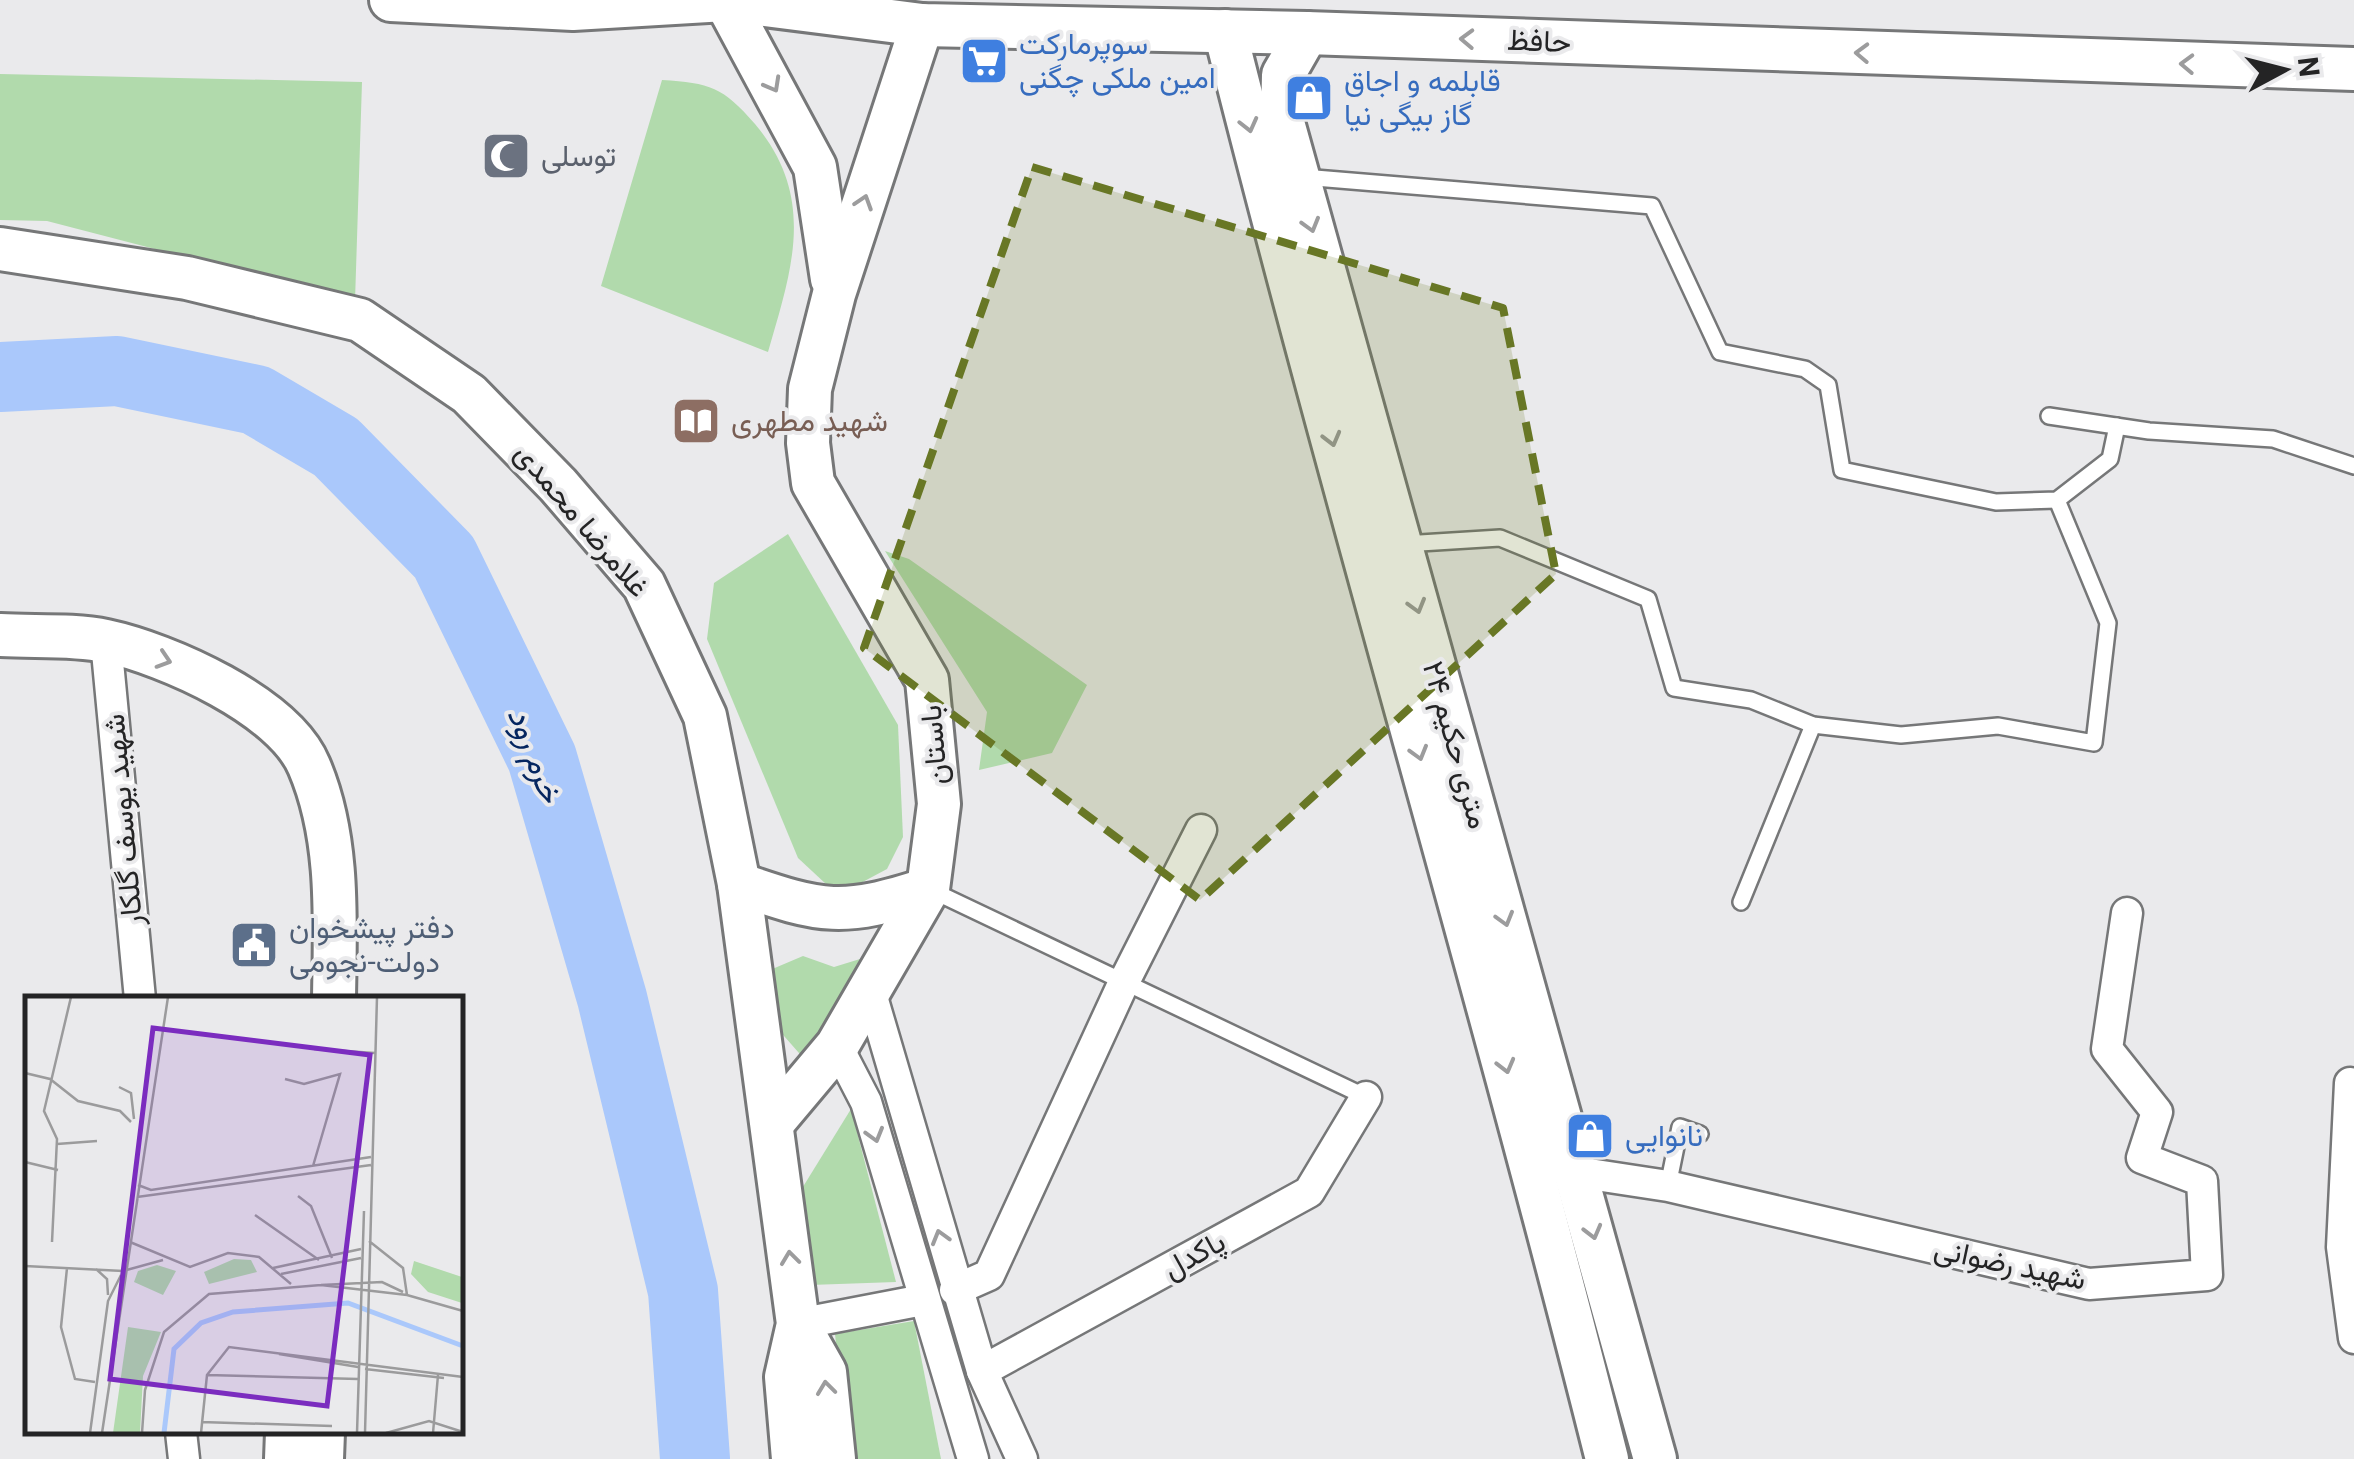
<svg xmlns="http://www.w3.org/2000/svg" width="2354" height="1459" font-family="Roboto,Vazirmatn,sans-serif">
<rect width="100%" height="100%" fill="#eaeaec"/>
<!-- green -->
<g fill="#b1daac">
<polygon points="0,74 362,82 355,301 47,221 0,220"/>
<path d="M662 80C710 83 723 87 755 124 817 198 792 269 768 352L601 286Z"/>
<polygon points="788,534 898,725 903,837 887,869 857,885 827,885 798,858 707,639 714,583"/>
<polygon points="885,551 909,559 1087,685 1052,753 979,770 987,712"/>
<polygon points="873,955 806,1061 777,1028 770,970 803,956 834,967"/>
<polygon points="851,1109 896,1282 810,1285 801,1190"/>
<polygon points="914,1321 941,1459 848,1459 835,1334"/>
</g>
<g fill="none" stroke-linecap="round" stroke-linejoin="round">
<!-- river -->
<polyline stroke="#aac8fb" stroke-width="70" points="0,377 117,371 256,400 336,447 444,557 542,758 612,998 683,1291 695,1459"/>
<!-- service casing -->
<g stroke="#767778" stroke-width="20">
<g id="service">
<polyline points="1303,177 1652,206 1720,352 1805,369 1828,385 1842,470 1996,502 2057,500 2110,459 2117,426"/>
<polyline points="2049,416 2149,431 2273,439 2354,466"/>
<polyline points="1404,544 1500,538 1648,599 1674,688 1751,700 1813,725 1901,735 1998,726 2094,743 2108,623 2057,500"/>
<polyline points="931,890 1366,1097"/>
<polyline points="1741,902 1813,725"/>
<polyline points="1668,1186 1680,1127 1700,1134"/>
</g>
</g>
<!-- minor casing -->
<g stroke="#767778" stroke-width="35">
<g id="minor">
<polyline points="106,641 140,999"/>
<polyline points="870,990 982,1371 1022,1459"/>
<polyline points="837,1046 866,1102 973,1459"/>
<polyline points="2350,1083 2342,1247 2354,1338"/>
<polyline points="1576,1172 1668,1186 2089,1284 2207,1275 2202,1181 2142,1158 2157,1112 2107,1049 2127,913"/>
<polyline points="955,1290 989,1275 1123,984 1201,830"/>
<polyline points="798,1324 923,1300"/>
<polyline points="982,1371 1309,1192 1366,1097"/>
<polyline points="181,1432 184,1459"/>
</g>
</g>
<!-- secondary casing -->
<g stroke="#767778" stroke-width="48">
<g id="secondary">
<polyline points="391,0 573,9 725,0 922,25 1307,33 2354,69"/>
<polyline points="725,0 815,167 832,279"/>
<path d="M1225 31C1345 509 1487 981 1607 1459"/>
<polyline points="1307,33 1283,75 1282,119 1655,1459"/>
<polyline points="0,249 187,278 360,320 469,394 558,485 644,585 705,716 739,884 798,1324 786,1377 793,1459"/>
<path d="M0 635C34 637 73 634 106 641 167 654 284 706 309 766 340 838 335 922 334 999"/>
<path d="M739 884C823 913 842 917 928 889"/>
<polyline points="774,1121 837,1046 928,889 939,804 927,680 813,483 808,443 810,389 834,294 922,25"/>
<polyline points="798,1324 825,1372 834,1459"/>
<polyline points="286,1459 287,1432"/>
<polyline points="322,1459 323,1432"/>
</g>
</g>
<!-- service -->
<use href="#service" stroke="#fff" stroke-width="15"/>
<!-- minor -->
<use href="#minor" stroke="#fff" stroke-width="30"/>
<!-- secondary -->
<use href="#secondary" stroke="#fff" stroke-width="42"/>
</g>
<!-- one-way arrows -->
<defs><path id="oneway-chevron" d="M-2-3.5L2.5 0L-2 3.5" fill="none" stroke-width="1.6" stroke-linecap="round" stroke-linejoin="round" transform="scale(2.5)"/></defs>
<g stroke="#9c9c9d">
<use href="#oneway-chevron" transform="translate(1467 39) rotate(-178)"/>
<use href="#oneway-chevron" transform="translate(1862 53) rotate(-178)"/>
<use href="#oneway-chevron" transform="translate(2187 64) rotate(-178)"/>
<use href="#oneway-chevron" transform="translate(773 85) rotate(61)"/>
<use href="#oneway-chevron" transform="translate(1249 125) rotate(76)"/>
<use href="#oneway-chevron" transform="translate(864 202) rotate(-72)"/>
<use href="#oneway-chevron" transform="translate(1311 225) rotate(74)"/>
<use href="#oneway-chevron" transform="translate(1332 439) rotate(75)"/>
<use href="#oneway-chevron" transform="translate(1417 606) rotate(74)"/>
<use href="#oneway-chevron" transform="translate(164 660) rotate(18)"/>
<use href="#oneway-chevron" transform="translate(1419 753) rotate(74)"/>
<use href="#oneway-chevron" transform="translate(1505 919) rotate(74)"/>
<use href="#oneway-chevron" transform="translate(1506 1066) rotate(75)"/>
<use href="#oneway-chevron" transform="translate(875 1135) rotate(74)"/>
<use href="#oneway-chevron" transform="translate(1593 1232) rotate(75)"/>
<use href="#oneway-chevron" transform="translate(940 1237) rotate(-106)"/>
<use href="#oneway-chevron" transform="translate(790 1258) rotate(-97)"/>
<use href="#oneway-chevron" transform="translate(826 1388) rotate(-97)"/>
</g>
<!-- marked area -->
<path fill="#687725" fill-opacity="0.2" stroke="#687725" stroke-width="8" stroke-dasharray="20 12" stroke-linejoin="round" d="M1032 167 1503 308 1556 574 1200 900 864 648Z"/>
<!-- icons -->
<defs>
<g id="supermarket-square" transform="scale(2.5)"><rect x="-9" y="-9" width="18" height="18" rx="4" fill="#3f7fe0" stroke="#eaeaec"/><path d="M-6-5.5h2.5l.6 2H6L4.5 2H-2.5L-4.4-4H-6ZM-1.5 3.2a1.3 1.3 0 1 0 .1 0ZM3 3.2a1.3 1.3 0 1 0 .1 0Z" fill="#fff"/></g>
<g id="shop-square" transform="scale(2.5)"><rect x="-9" y="-9" width="18" height="18" rx="4" fill="#3f7fe0" stroke="#eaeaec"/><path d="M-5-2.5h2.3a2.7 3.5 0 0 1 5.4 0H5L5.5 6h-11ZM-1.5-2.5h3a1.5 2.3 0 0 0-3 0Z" fill="#fff"/></g>
<g id="mosque-square" transform="scale(2.5)"><rect x="-9" y="-9" width="18" height="18" rx="4" fill="#6b7280" stroke="#eaeaec"/><path d="M3.5-4.9A6 6 0 1 0 3.5 4.9A5 5 0 1 1 3.5-4.9Z" fill="#fff"/></g>
<g id="library-square" transform="scale(2.5)"><rect x="-9" y="-9" width="18" height="18" rx="4" fill="#8d6e63" stroke="#eaeaec"/><path d="M-6-4Q-3-5.5-.7-3.5V5Q-3 3-6 4ZM6-4Q3-5.5 .7-3.5V5Q3 3 6 4Z" fill="#fff"/></g>
<g id="civic-square" transform="scale(2.5)"><rect x="-9" y="-9" width="18" height="18" rx="4" fill="#5c6f8a" stroke="#eaeaec"/><path d="M-.6-6.5H3V-4.5H.6V-3L4-1V1h2V6H-6V1h2V-1L-.6-3ZM-1.2 2.5V6h2.4V2.5Z" fill="#fff"/></g>
</defs>
<g fill-rule="evenodd">
<use href="#supermarket-square" x="984" y="61"/>
<use href="#shop-square" x="1309" y="98"/>
<use href="#mosque-square" x="506" y="156"/>
<use href="#library-square" x="696" y="421"/>
<use href="#civic-square" x="254" y="945"/>
<use href="#shop-square" x="1590" y="1136"/>
</g>
<g text-anchor="middle" stroke-width="8" stroke-linejoin="round" paint-order="stroke">
<!-- street labels -->
<g font-size="30" fill="#242425" stroke="#eaeaec">
<text transform="translate(1539 41) rotate(2)" y="10">حافظ</text>
<text transform="translate(582 520) rotate(50)" y="10">غلامرضا محمدی</text>
<text transform="translate(934 745) rotate(-95)" y="10">باستان</text>
<text transform="translate(1456 745) rotate(74)" y="10">۲۴ متری حکیم</text>
<text transform="translate(123 820) rotate(-95)" y="10">شهید یوسف گلکار</text>
<text transform="translate(1194 1255) rotate(-29)" y="10">پاکدل</text>
<text transform="translate(2010 1264) rotate(12)" y="10">شهید رضوانی</text>
</g>
<!-- shop labels -->
<g font-size="30" fill="#366cbe" stroke="#eaeaec" text-anchor="start">
<text x="1019" y="54">سوپرمارکت<tspan x="1019" dy="34">امین ملکی چگنی</tspan></text>
<text x="1344" y="91">قابلمه و اجاق<tspan x="1344" dy="34">گاز بیگی نیا</tspan></text>
<text x="1625" y="1146">نانوایی</text>
</g>
<!-- worship labels -->
<g font-size="30" fill="#5b616d" stroke="#eaeaec" text-anchor="start">
<text x="541" y="166">توسلی</text>
</g>
<!-- education labels -->
<g font-size="30" fill="#785e54" stroke="#eaeaec" text-anchor="start">
<text x="731" y="431">شهید مطهری</text>
</g>
<!-- service labels -->
<g font-size="30" fill="#4e5e75" stroke="#eaeaec" text-anchor="start">
<text x="289" y="938">دفتر پیشخوان<tspan x="289" dy="34">دولت-نجومی</tspan></text>
</g>
<!-- water labels -->
<g font-size="32" font-style="italic" fill="#052660" stroke="#eaeaec">
<text transform="translate(535 755) rotate(69)" y="11">خرم رود</text>
</g>
</g>
<!-- overview -->
<g transform="translate(25 996)">
<rect width="438" height="438" fill="#eaeaec"/>
<path d="M209 263 226 264 232 276 184 288 179 276ZM389 265 437 281V307L403 296 386 278ZM132 269 151 275 138 299 109 286 113 275ZM103 331 136 336 118 380 115 437H88Z" fill="#b1daac"/>
<path fill="none" stroke="#aac8fb" stroke-width="5" d="M139 437 149 353 176 327 208 316 323 307 438 350"/>
<path fill="none" stroke="#9b9b9c" stroke-width="2.5" d="M289 53 350 57M0 77 25 83 53 105 95 115 106 126M260 83 279 88 315 78 288 170M94 91 106 97 109 123M32 148 72 145M0 166 33 174M113 189 126 194 346 161M273 200 286 210 307 262M112 201 346 169M230 219 294 264M344 245 378 272 382 299M27 246 32 143 19 115 46 1M105 246 165 271 203 257 234 261 266 288M0 270 98 275 138 264M42 272 36 331 50 383 70 386M248 272 336 253M71 273 82 283 83 299M256 278 336 262M296 289 357 286 378 296M254 358 333 371M340 373 419 382M182 379 333 383M176 426 307 430M65 437 83 305 96 279M77 437 143 1M117 437 120 394 139 336 184 298 296 289 382 299 438 315M176 437 182 379 204 351 438 381M332 437 339 215M340 437 352 1M361 437 404 425 438 436M408 437 413 379"/>
<path fill="#7b2cbf" fill-opacity="0.15" stroke="#7b2cbf" stroke-width="5" d="M128 32 345 59 302 410 85 383Z"/>
<rect width="438" height="438" fill="none" stroke="#242425" stroke-width="5"/>
</g>
<!-- north arrow -->
<g transform="translate(2284 70) rotate(83)" stroke="#eaeaec" stroke-width="8" paint-order="stroke">
<path d="M0-8L18 38L0 25L-18 38Z" fill="#242425"/>
<text y="-15" font-size="28" font-weight="bold" text-anchor="middle" fill="#242425">N</text>
</g>
</svg>
